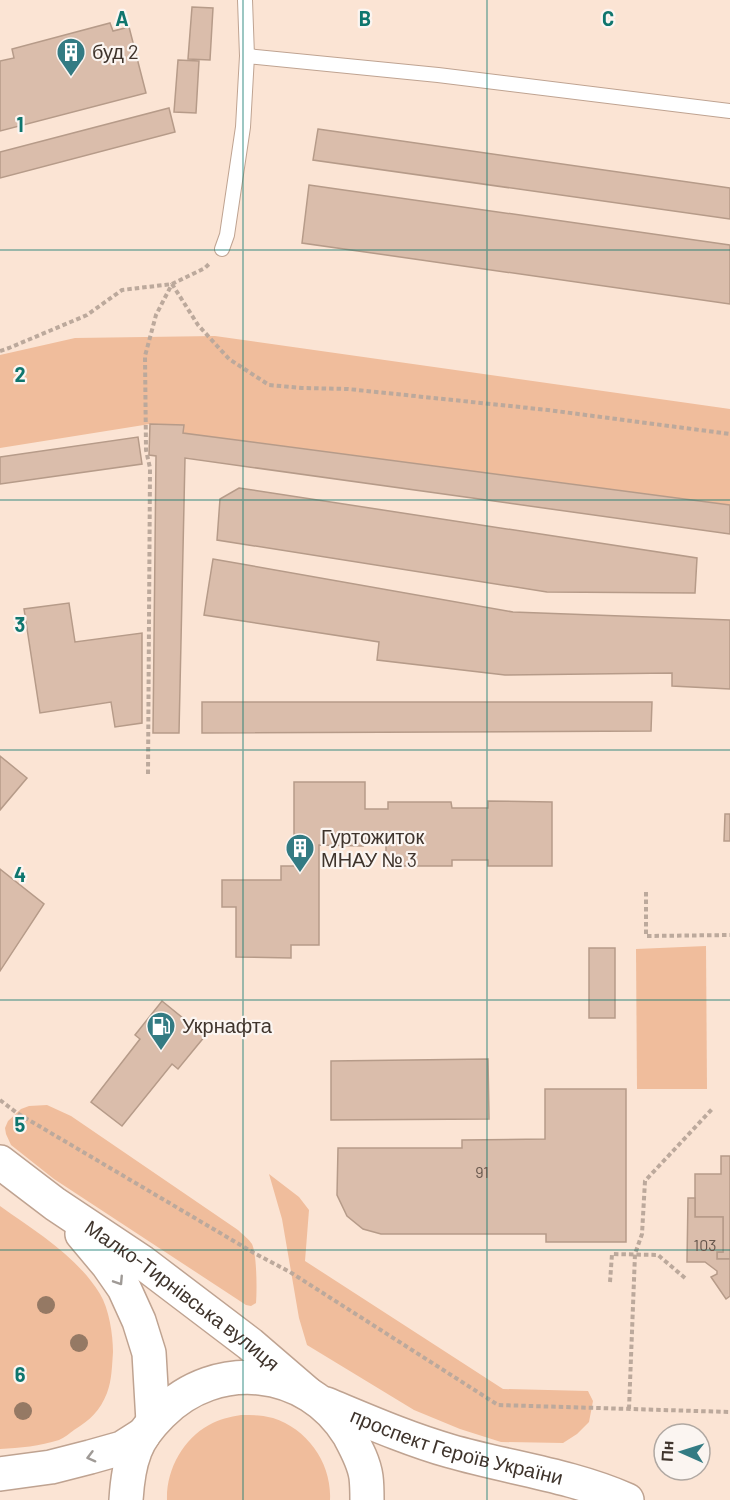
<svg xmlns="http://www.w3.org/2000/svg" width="730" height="1500" font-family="Barlow,sans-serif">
<rect width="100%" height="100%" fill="#fbe4d4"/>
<!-- green -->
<g fill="#f0bd9c">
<polygon points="215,336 730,409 730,505 183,433 183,425 150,424 0,448 0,355 75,338"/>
<polygon points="706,946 707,1089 637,1089 636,949"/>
<path d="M47 1105 71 1116 238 1230C242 1234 249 1239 252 1244 257 1255 257 1291 256 1303L251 1306 246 1305 54 1179 11 1145 6 1134 5 1128 8 1121 21 1109 29 1106Z"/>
<polygon points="269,1174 299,1197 309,1210 305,1261 503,1389 588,1391 593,1401 589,1422 577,1434 563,1443 501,1442 460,1429 414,1410 307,1345 299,1318 282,1219"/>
<path d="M0 1206C36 1232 76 1255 100 1294 109 1309 113 1334 113 1352 112 1365 112 1380 107 1393 100 1411 90 1420 74 1430 70 1433 64 1438 59 1440 40 1446 20 1448 0 1449Z"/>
<path d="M241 1415C252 1415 262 1415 273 1418 308 1429 332 1464 330 1500H167C166 1470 183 1439 209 1425 219 1419 230 1417 241 1415Z"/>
</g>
<!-- building -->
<g fill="#dabdab" stroke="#b69b89" stroke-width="1.5">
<polygon points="192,7 213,8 210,60 188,59"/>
<polygon points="110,23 113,31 129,27 146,93 0,131 0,61 14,58 12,49"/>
<polygon points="178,60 199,61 196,113 174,112"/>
<polygon points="169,108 175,132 0,178 0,152"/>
<polygon points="318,129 730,188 730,219 313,160"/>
<polygon points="309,185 730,245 730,304 302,243"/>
<polygon points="150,424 184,425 183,433 730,505 730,534 185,458 179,733 153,733 156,456 149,455"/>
<polygon points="138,437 142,464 0,484 0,457"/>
<polygon points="239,488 697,558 695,593 547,592 217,540 220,499"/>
<polygon points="213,559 513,612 730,620 730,689 672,686 672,673 505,675 377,660 379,642 204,615"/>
<polygon points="69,603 75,642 142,633 142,723 115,727 111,702 40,713 24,609"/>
<polygon points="202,702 652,702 651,731 202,733"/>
<polygon points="0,756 27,778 0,810"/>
<polygon points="294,782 365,782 365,809 388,809 388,802 451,802 452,808 488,808 488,801 552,802 552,866 488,866 488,860 452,860 452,866 386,866 386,839 363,839 363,846 319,845 319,945 291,945 291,958 236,957 236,907 222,907 222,880 281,880 281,866 294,866"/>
<polygon points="725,814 730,814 730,841 724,841"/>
<polygon points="0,869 44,904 0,971"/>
<rect x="589" y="948" width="26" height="70"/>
<polygon points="162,1001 205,1036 178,1069 172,1064 122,1126 91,1102 140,1039 135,1035"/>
<polygon points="488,1059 489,1119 331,1120 331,1061"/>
<polygon points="545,1089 626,1089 626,1242 546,1242 546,1234 381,1234 363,1229 347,1216 337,1195 338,1148 462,1148 462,1140 545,1139"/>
<polygon points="721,1156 730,1156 730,1259 717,1259 717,1252 723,1252 723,1217 695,1217 695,1174 721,1174"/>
<polygon points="688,1198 695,1198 695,1217 723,1217 723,1252 717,1252 717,1259 730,1259 730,1296 726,1299 711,1277 717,1274 717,1271 705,1262 687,1262"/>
</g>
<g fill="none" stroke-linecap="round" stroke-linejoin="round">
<!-- service casing -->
<g stroke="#bfa391" stroke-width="16">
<g id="service">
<polyline points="247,56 438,75 730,111"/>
<polyline points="222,249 227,235 243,127 247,56 245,0"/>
</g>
</g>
<!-- primary casing -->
<g stroke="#bfa391" stroke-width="36">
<g id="primary">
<path id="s1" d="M0 1162 55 1204 142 1262 250 1344 307 1393"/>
<polyline points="82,1234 108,1265 124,1288 139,1321 149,1353 153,1422"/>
</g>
</g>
<!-- trunk casing -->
<g stroke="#bfa391" stroke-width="36">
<g id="trunk">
<path id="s2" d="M326 1404C367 1421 408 1439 450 1451 509 1468 570 1475 627 1500"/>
<polyline points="0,1474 51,1467 90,1457 122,1448 144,1434"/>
<path d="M126 1500C127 1484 129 1466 135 1451 140 1437 151 1424 161 1414 216 1358 308 1367 349 1435 356 1448 364 1462 366 1477 367 1485 367 1492 367 1500"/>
</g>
</g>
<!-- path -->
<g stroke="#bca99c" stroke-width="4" stroke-dasharray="4.5 3" stroke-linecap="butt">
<polyline points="172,284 198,325 229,359 269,385 302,388 348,389 548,410 730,434"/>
<polyline points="0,351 9,348 87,315 122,290 172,284 205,268 210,263"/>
<polyline points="148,774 150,468 146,450 145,356 156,315 172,284"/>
<polyline points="646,892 646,936 730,935"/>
<polyline points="0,1100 17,1113 254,1253 290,1272 498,1405 730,1412"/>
<polyline points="610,1282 612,1254 658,1255 685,1278"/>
<polyline points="629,1409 635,1254 642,1234 645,1181 713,1108"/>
</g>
<!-- service -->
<use href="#service" stroke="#fff" stroke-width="14"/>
<!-- primary -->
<use href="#primary" stroke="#fff" stroke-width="33"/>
<!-- trunk -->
<use href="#trunk" stroke="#fff" stroke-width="33"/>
</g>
<!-- trees -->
<g fill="#957964">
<circle cx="46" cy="1305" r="9"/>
<circle cx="79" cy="1343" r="9"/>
<circle cx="23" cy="1411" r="9"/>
</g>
<!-- one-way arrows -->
<defs><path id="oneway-chevron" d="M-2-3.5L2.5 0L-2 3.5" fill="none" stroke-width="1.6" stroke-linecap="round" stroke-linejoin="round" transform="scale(1.5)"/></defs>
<g stroke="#9f9a96">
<use href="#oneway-chevron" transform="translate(119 1281) rotate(57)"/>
<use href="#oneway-chevron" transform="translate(91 1457) rotate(165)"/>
</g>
<!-- grid -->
<path fill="none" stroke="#0f766e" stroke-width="1.5" stroke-opacity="0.55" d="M243 0V1500M487 0V1500M0 250H730M0 500H730M0 750H730M0 1000H730M0 1250H730"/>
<!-- icons -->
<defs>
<g id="building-pin" transform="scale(1.5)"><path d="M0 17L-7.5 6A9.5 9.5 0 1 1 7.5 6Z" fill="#337b83" stroke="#fbf5f1"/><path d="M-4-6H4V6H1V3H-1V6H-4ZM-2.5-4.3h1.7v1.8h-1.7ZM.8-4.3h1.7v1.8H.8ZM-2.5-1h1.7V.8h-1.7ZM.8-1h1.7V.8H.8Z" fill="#fff"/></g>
<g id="fuel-pin" transform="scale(1.5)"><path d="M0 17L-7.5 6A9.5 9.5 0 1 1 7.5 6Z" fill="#337b83" stroke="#fbf5f1"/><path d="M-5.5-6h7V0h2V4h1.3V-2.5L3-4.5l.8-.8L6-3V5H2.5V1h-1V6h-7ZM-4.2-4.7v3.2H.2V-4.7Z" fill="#fff"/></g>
</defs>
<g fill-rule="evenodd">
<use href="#building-pin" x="71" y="52"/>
<use href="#building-pin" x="300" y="848"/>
<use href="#fuel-pin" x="161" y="1026"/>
</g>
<g text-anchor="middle" stroke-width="4.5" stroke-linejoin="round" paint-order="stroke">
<!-- number labels -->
<g font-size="16" fill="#66564c">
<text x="482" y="1178">91</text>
<text x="705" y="1251">103</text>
</g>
<!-- poi labels -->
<g font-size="20" fill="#3f342c" stroke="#fbf5f1" text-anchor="start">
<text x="92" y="59">буд 2</text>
<text x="321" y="844">Гуртожиток<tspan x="321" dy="23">МНАУ № 3</tspan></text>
<text x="182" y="1033">Укрнафта</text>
</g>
<!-- street labels -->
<g font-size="20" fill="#3f342c" stroke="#fbf5f1">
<text dy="7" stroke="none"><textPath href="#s1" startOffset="226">Малко-Тирнівська вулиця</textPath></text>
<text dy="7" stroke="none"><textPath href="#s2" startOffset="138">проспект Героїв України</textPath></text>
</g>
</g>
<g font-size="20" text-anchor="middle" font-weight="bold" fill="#0f766e" stroke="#fbf5f1" stroke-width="4.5" stroke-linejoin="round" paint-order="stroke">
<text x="122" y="26">A</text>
<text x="365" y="26">B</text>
<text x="608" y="26">C</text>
<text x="20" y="132">1</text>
<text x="20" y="382">2</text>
<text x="20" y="632">3</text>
<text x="20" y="882">4</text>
<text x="20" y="1132">5</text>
<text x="20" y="1382">6</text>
</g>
<!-- north arrow -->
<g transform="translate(682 1452) rotate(273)"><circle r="28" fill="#fbf5f1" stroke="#b0a8a2" stroke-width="1.5"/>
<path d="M0-4.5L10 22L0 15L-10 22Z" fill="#337b83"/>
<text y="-9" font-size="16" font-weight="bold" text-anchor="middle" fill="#3f342c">Пн</text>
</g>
</svg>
